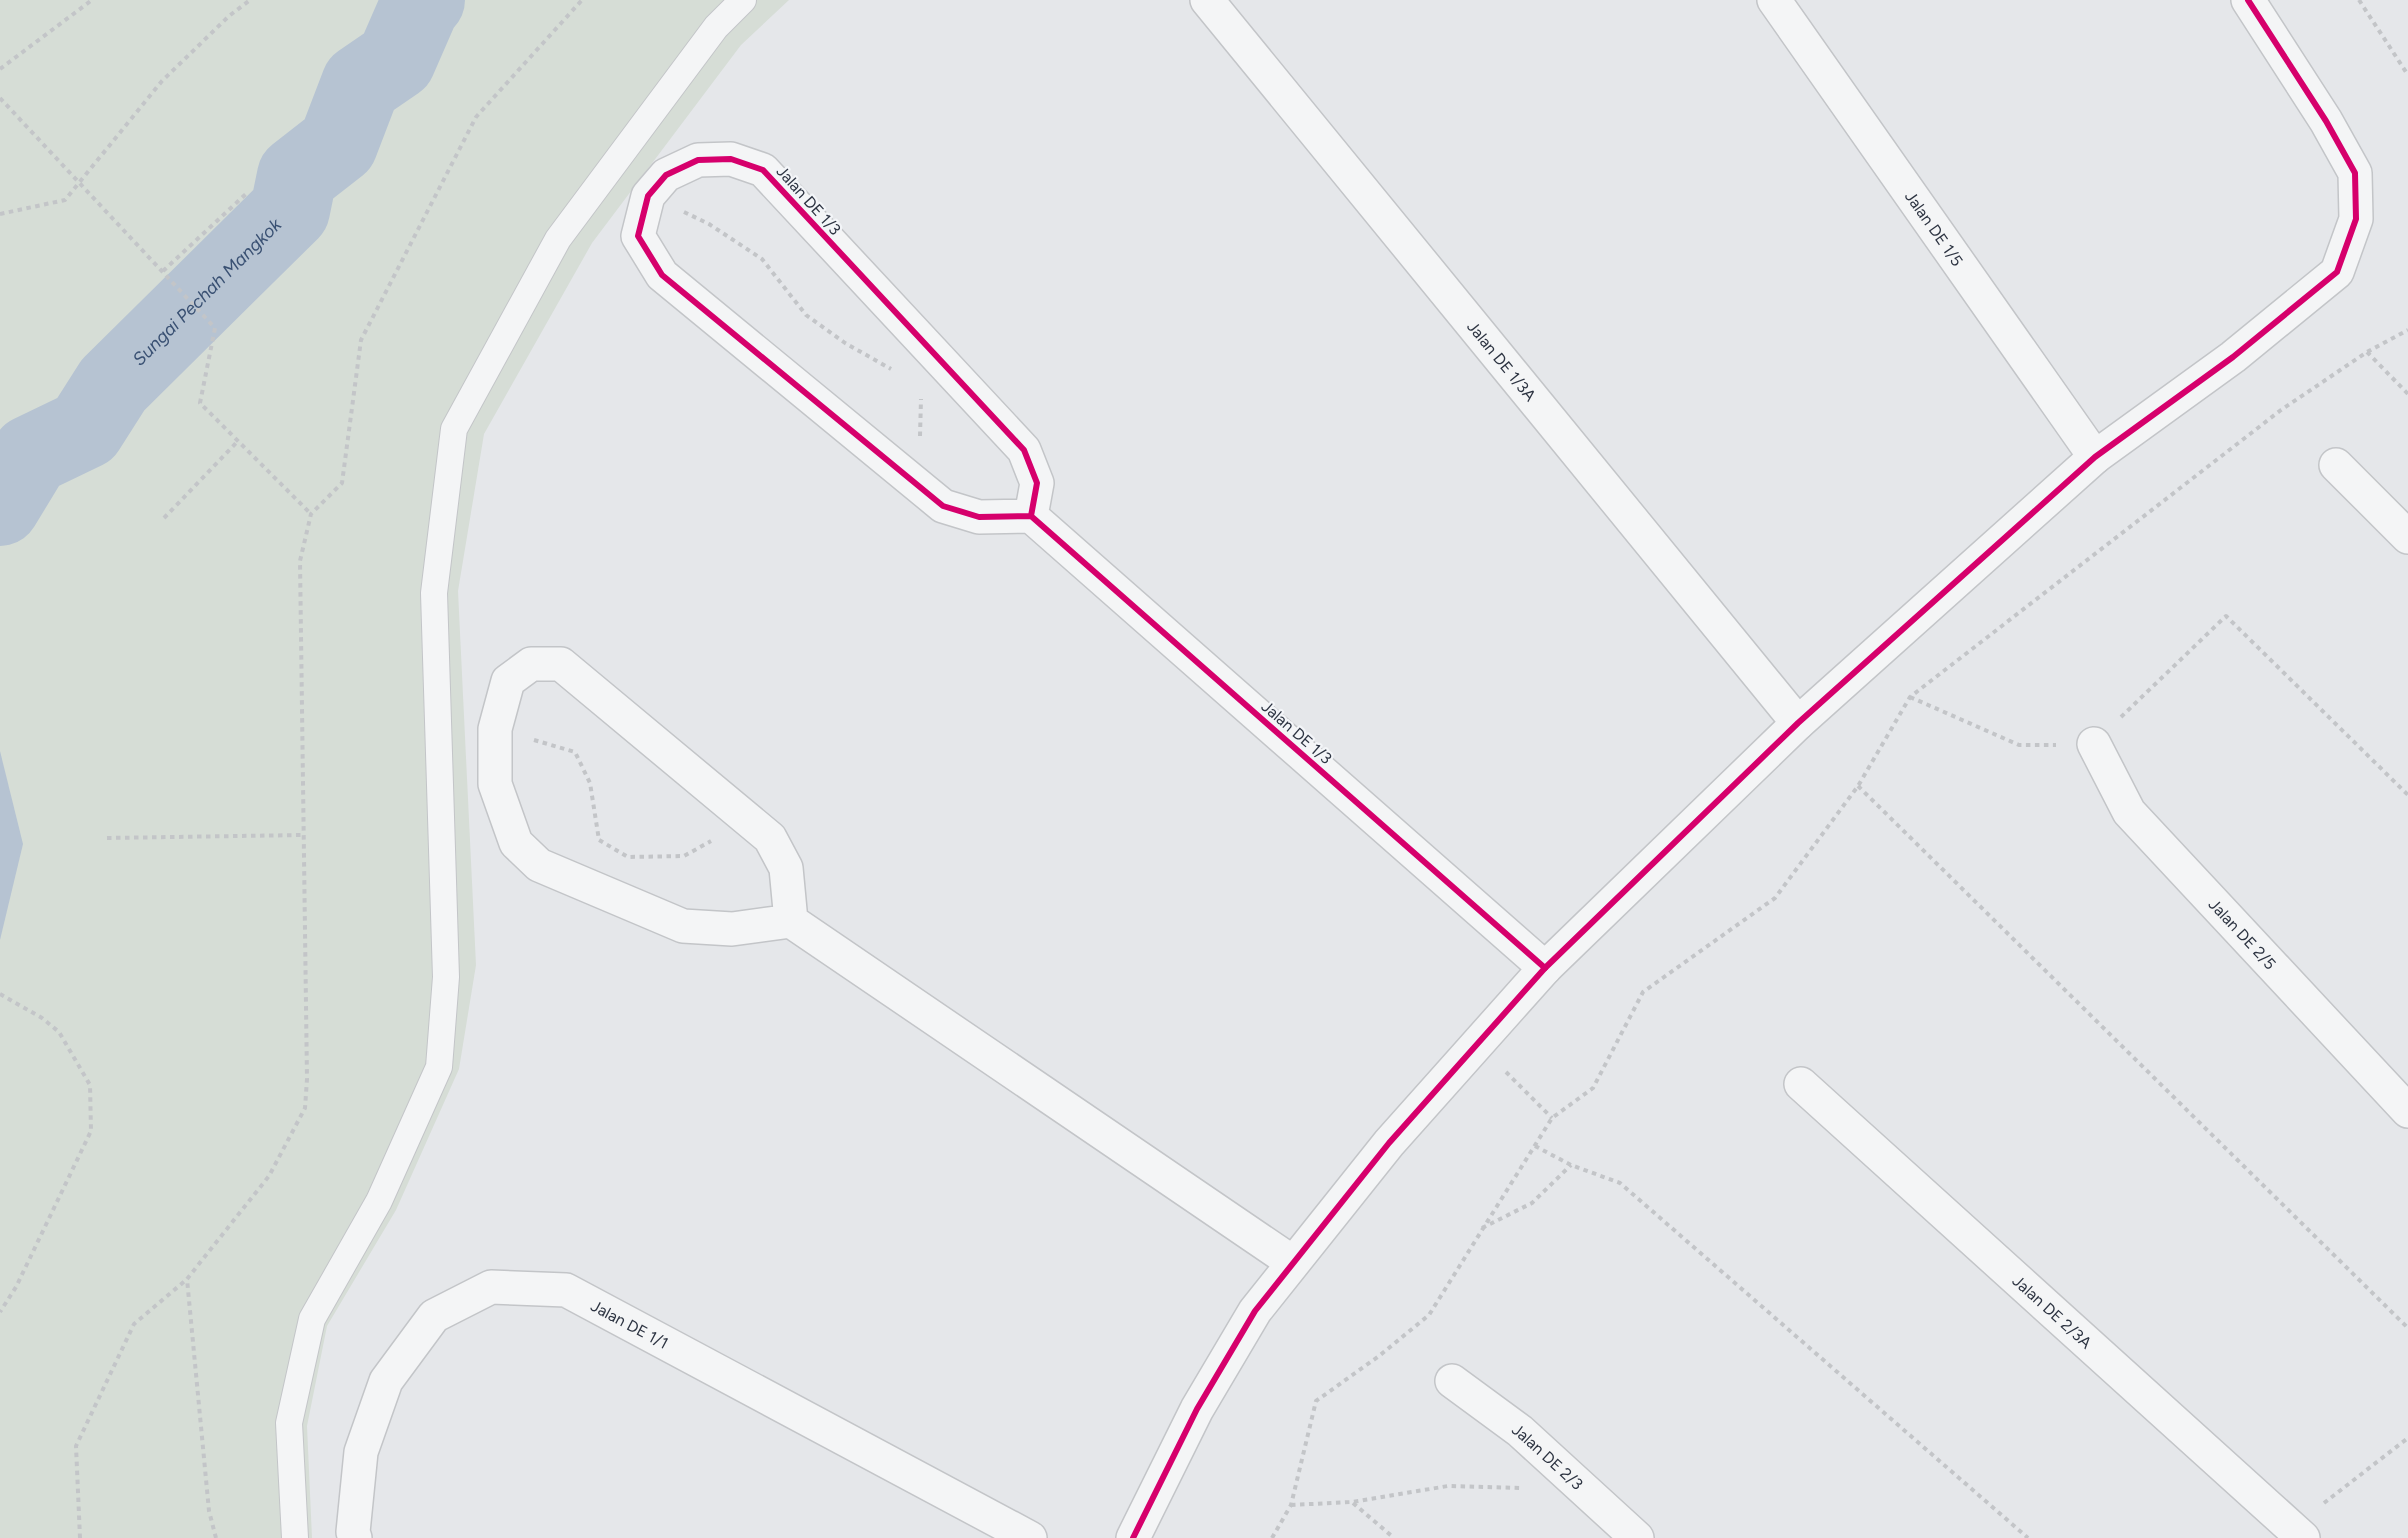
<svg xmlns="http://www.w3.org/2000/svg" width="2408" height="1538" font-family="Figtree,sans-serif">
<rect width="100%" height="100%" fill="#e5e7ea"/>
<!-- green -->
<polygon fill="#d6ddd6" points="0,0 789,0 741,45 592,243 484,434 458,591 476,965 459,1069 396,1210 327,1326 307,1426 312,1538 0,1538"/>
<!-- water -->
<polygon fill="#b6c3d2" points="0,751 23,844 0,940"/>
<g fill="none" stroke-linecap="round" stroke-linejoin="round">
<!-- river -->
<path stroke="#b6c3d2" stroke-width="80" id="s1" d="M0 506 31 455 85 429 113 385 290 210 297 176 338 144 361 84 396 60 420 5 425 0"/>
<!-- lane casing -->
<g stroke="#c3c5c8" stroke-width="28">
<polyline id="lane" points="295,1538 289,1423 312,1319 379,1201 439,1067 446,977 434,593 454,429 558,239 716,27 743,0"/>
</g>
<!-- street casing -->
<g stroke="#c3c5c8" stroke-width="36">
<g id="street">
<path id="s2" d="M1207 0 1798 723"/>
<path id="s3" d="M1774 0 2095 457"/>
<polyline points="2336,465 2408,537"/>
<polyline points="1031,516 1037,483 1024,450 763,170 731,159 698,160 666,175 648,196 638,236 662,275 943,506 979,517 1031,516 1545,968"/>
<path id="s4" d="M2094 744 2129 812 2408 1111"/>
<polyline points="791,921 786,868 770,838 561,664 531,664 508,681 495,729 495,784 516,843 539,865 683,926 732,929 791,921 1292,1262"/>
<path id="s5" d="M1801 1084 2303 1538"/>
<path id="s6" d="M1452 1381 1520 1431 1637 1538"/>
<path id="s7" d="M355 1538 353 1532 361 1452 386 1381 434 1316 491 1287 566 1290 1030 1538"/>
<polyline points="1133,1538 1197,1409 1255,1311 1389,1143 1545,968 1798,723 2095,457 2233,357 2337,272 2356,219 2355,173 2326,121 2248,0"/>
</g>
</g>
<!-- path -->
<g stroke="#c3c5c8" stroke-width="4" stroke-dasharray="4.5 4.5" stroke-linecap="butt">
<polyline points="2359,0 2408,75"/>
<polyline points="0,69 92,0"/>
<polyline points="684,212 709,224 762,259 806,315 845,343 891,369"/>
<polyline points="0,214 65,200 162,81 229,16 250,0"/>
<polyline points="163,271 247,193"/>
<polyline points="2367,352 2408,394"/>
<polyline points="920,436 921,399"/>
<polyline points="164,518 238,441"/>
<polyline points="1910,697 2019,745 2056,745"/>
<polyline points="2121,717 2226,616 2408,795"/>
<polyline points="534,740 575,752 590,783 599,840 628,857 684,856 711,841"/>
<polyline points="1858,786 2408,1328"/>
<polyline points="107,838 303,835"/>
<polyline points="0,994 42,1018 59,1032 90,1085 91,1131 16,1287 0,1312"/>
<polyline points="1506,1072 1552,1118"/>
<polyline points="1535,1146 1571,1165 1620,1183 2028,1538"/>
<polyline points="1482,1228 1532,1203 1571,1165"/>
<polyline points="1353,1503 1394,1538"/>
<polyline points="2324,1503 2408,1438"/>
<polyline points="1291,1505 1352,1502 1448,1486 1523,1488"/>
<polyline points="80,1538 76,1446 134,1324 186,1280"/>
<polyline points="216,1538 209,1511 187,1279 269,1176 305,1108 307,1079 300,561 311,514 342,483 361,340 476,117 582,0"/>
<polyline points="1272,1538 1291,1505 1316,1401 1379,1356 1429,1315 1552,1118 1593,1088 1643,992 1775,898 1858,786 1910,697 2281,410 2367,352 2408,330"/>
</g>
<!-- lane -->
<use href="#lane" stroke="#f4f5f6" stroke-width="26"/>
<!-- street -->
<use href="#street" stroke="#f4f5f6" stroke-width="33"/>
<!-- path-bridge -->
<polyline stroke="#c3c5c8" stroke-width="4" stroke-dasharray="4.5 4.5" stroke-linecap="butt" points="0,98 215,328 200,403 311,514"/>
<!-- cycleway casing -->
<g stroke="#f3f5f8" stroke-width="10">
<g id="cycleway">
<polyline points="1031,516 1037,483 1024,450 763,170 731,159 698,160 666,175 648,196 638,236 662,275 943,506 979,517 1031,516 1545,968"/>
<polyline points="1133,1538 1197,1409 1255,1311 1389,1143 1545,968 1798,723 2095,457 2233,357 2337,272 2356,219 2355,173 2326,121 2248,0"/>
</g>
</g>
<!-- cycleway -->
<use href="#cycleway" stroke="#d6006c" stroke-width="6"/>
</g>
<g text-anchor="middle" stroke-width="4.5" stroke-linejoin="round" paint-order="stroke">
<!-- street labels -->
<g font-size="16" fill="#2d3442" stroke="#f3f5f8">
<text transform="translate(809 200) rotate(48)" y="6">Jalan DE 1/3</text>
<text dy="6" stroke="none"><textPath href="#s3" startOffset="279">Jalan DE 1/5</textPath></text>
<text dy="6" stroke="none"><textPath href="#s2" startOffset="466">Jalan DE 1/3A</textPath></text>
<text transform="translate(1297 732) rotate(41)" y="6">Jalan DE 1/3</text>
<text dy="6" stroke="none"><textPath href="#s4" startOffset="243">Jalan DE 2/5</textPath></text>
<text dy="6" stroke="none"><textPath href="#s5" startOffset="339">Jalan DE 2/3A</textPath></text>
<text dy="6" stroke="none"><textPath href="#s7" startOffset="454">Jalan DE 1/1</textPath></text>
<text dy="6" stroke="none"><textPath href="#s6" startOffset="122">Jalan DE 2/3</textPath></text>
</g>
<!-- water labels -->
<g font-size="18" font-style="italic" fill="#3a5173" stroke="#f3f5f8">
<text dy="6" stroke="none"><textPath href="#s1" startOffset="304">Sungai Pechah Mangkok</textPath></text>
</g>
</g>
</svg>
